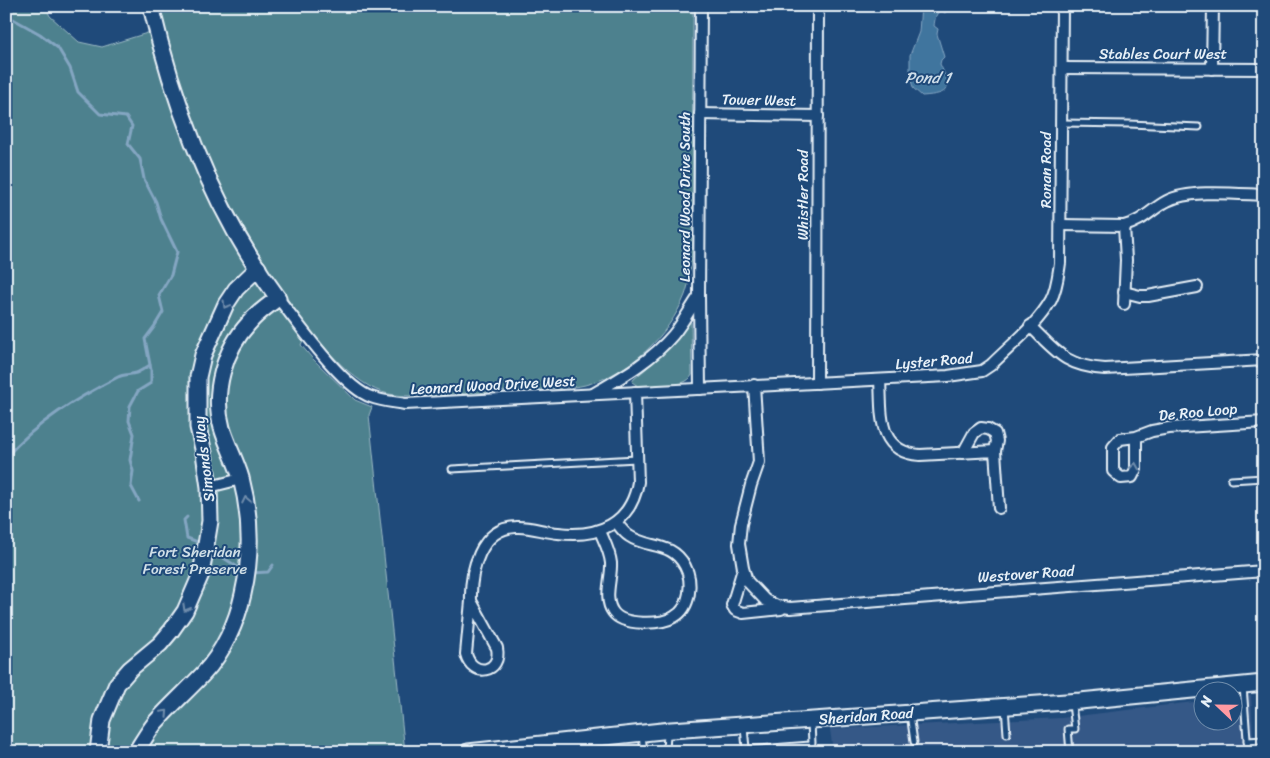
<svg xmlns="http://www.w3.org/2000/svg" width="1270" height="758" font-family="Sriracha,sans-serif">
<rect width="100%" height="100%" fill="#1f4a7a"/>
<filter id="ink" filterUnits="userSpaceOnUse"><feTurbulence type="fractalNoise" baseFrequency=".02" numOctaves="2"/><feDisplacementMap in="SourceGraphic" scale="10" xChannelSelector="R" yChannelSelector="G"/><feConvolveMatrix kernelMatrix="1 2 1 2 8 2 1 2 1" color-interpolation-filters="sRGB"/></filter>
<g filter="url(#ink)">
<!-- built -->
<polygon fill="#355887" points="1251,695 1254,752 833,752 830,729 1061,718 1202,701 1202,720 1232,720 1233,697"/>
<!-- green -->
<g fill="#4e818e" stroke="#9bb9c3">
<polygon points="6,6 45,6 50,16 79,42 102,47 157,30 207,175 306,333 301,345 312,358 355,400 372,407 369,415 405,752 6,752"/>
<path d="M158 6H693L692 253C691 267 690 281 685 295 669 336 629 374 585 385 578 387 570 387 562 388 526 390 490 392 453 394 432 395 410 398 389 394 320 381 226 202 200 140 182 97 167 51 158 6Z"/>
<path d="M690 321 691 322 692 375C686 389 652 385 638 386L632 382 634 379C656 361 671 345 687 322Z"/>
</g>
<!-- water -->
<path fill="#41749e" stroke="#84a6c2" d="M921 6H952L945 13 941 10C935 14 935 19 934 26L938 29 937 34 944 57 941 60 940 64C952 89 951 94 922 96L913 88 910 75V55L919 32Z"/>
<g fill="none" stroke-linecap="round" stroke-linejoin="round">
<!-- stream -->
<g stroke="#84a6c2" stroke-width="3">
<polyline points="6,15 40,34 58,48 70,68 78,92 100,114 126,117 132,126 128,144 140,159 144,179 156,202 161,219 177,252 171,275 159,295 163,312 154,327 145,339 151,370 151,383 138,391 130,406 129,421 134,434 130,460 133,471 131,486 139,501"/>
<path d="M6 457C37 422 77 398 118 377 124 374 130 375 136 373 141 371 146 367 150 365"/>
<polyline points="187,517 184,520 187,538 198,542"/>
<polyline points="210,549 242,570"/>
<polyline points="252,573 268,572 273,565"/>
</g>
<!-- lane casing -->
<g stroke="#e8f1f8" stroke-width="9">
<g id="lane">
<polyline points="1062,123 1129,124 1199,127"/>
<polyline points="452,469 637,459"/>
<polyline points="1231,480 1264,478"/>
<polyline points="1243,686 1248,752"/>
<polyline points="1005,707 1007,734"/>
<polyline points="910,714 914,742"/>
<polyline points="744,728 746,748 748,750 810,745 812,743 811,723"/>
<polyline points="642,735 644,752"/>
<polyline points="1247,741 1264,740"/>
<polyline points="666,752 667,733"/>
<polyline points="1070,752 1068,729 1075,729 1072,704"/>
</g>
</g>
<!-- street casing -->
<g stroke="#e8f1f8" stroke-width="14">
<g id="street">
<polyline points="1062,68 1264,69"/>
<polyline points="1212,69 1213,6"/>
<polyline points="700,114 818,116"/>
<path d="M1061 225 1124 226C1145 220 1150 210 1167 201 1190 189 1237 194 1264 195"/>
<polyline points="1124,292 1140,296 1148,296 1197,287"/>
<path d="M278 298C298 323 342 387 371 397 381 401 394 402 405 404L948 376 982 371 991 365C1011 345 1037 325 1051 300 1057 288 1058 276 1060 263L1062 6"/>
<polyline points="1124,304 1126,260 1124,226"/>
<path d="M1030 326C1057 352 1065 366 1105 369L1264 360"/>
<path d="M880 380C882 412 876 452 920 455L995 451 999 508"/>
<polyline points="817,383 818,6"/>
<polyline points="754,385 759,462 751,485 741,524 739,544 743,568 747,581 765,600 777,606 790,608 1264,571"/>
<polyline points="700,389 699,296 701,6"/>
<path d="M593 394C622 377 651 361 673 335 683 323 690 309 699 296"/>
<polyline points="1136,437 1136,469 1132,477 1121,478 1113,471 1113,447 1120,439 1136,437 1152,431 1169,428 1264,422"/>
<polyline points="963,453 974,433 981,428 988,429 995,433 997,441 995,451"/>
<polyline points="209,487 241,479"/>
<path d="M600 531C604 541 610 552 611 563 612 579 603 598 613 612 623 626 660 625 674 617 691 608 693 581 685 566 672 541 648 549 629 536 624 533 620 527 616 522"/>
<polyline points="743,569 732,605 735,610 743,613 781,609"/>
<path d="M471 601C470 572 480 528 516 527 530 526 544 532 558 533 598 538 631 524 638 482L635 392"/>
<path d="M471 601 497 648C502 673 472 678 466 654Z"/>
</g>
</g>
<!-- secondary casing -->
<g stroke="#e8f1f8" stroke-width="19">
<g id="secondary">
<polyline points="98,752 102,720 117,684 130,669 160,644 171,631 185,611 201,574 210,521 209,487 204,453 198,427 198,377 203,355 226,304 236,289 258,268"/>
<path d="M136 752C142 742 148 732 155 723 170 706 187 691 203 674 223 653 237 622 243 594 252 555 251 516 241 478 236 461 227 445 222 428 212 392 224 350 249 323 257 313 268 306 278 298 215 213 175 109 151 6"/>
<polyline points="468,752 671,730 1080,701 1264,683"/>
</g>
</g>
<!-- lane -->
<use href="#lane" stroke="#1f4a7a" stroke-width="5"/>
<!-- street -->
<use href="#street" stroke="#1f4a7a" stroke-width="10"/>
<!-- secondary -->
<use href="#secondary" stroke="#1f4a7a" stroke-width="15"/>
</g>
<!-- one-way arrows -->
<defs><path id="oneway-chevron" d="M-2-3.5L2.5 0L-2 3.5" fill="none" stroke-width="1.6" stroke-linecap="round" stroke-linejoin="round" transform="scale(1.25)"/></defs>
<g stroke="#6f8dac">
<use href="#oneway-chevron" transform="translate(226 305) rotate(121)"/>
<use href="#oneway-chevron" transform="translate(1135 466) rotate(-81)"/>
<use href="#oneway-chevron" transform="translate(246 500) rotate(-102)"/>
<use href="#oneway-chevron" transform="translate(186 608) rotate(119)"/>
<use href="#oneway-chevron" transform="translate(165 713) rotate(-47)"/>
</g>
</g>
<g text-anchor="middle" stroke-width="4" stroke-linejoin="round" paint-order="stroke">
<!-- street labels -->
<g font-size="15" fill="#e8f1f8" stroke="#1f4a7a">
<text x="1163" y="59">Stables Court West</text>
<text transform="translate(759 100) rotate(1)" y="5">Tower West</text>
<text transform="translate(1046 170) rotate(-90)" y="5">Ronan Road</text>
<text transform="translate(803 195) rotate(-90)" y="5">Whistler Road</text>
<text transform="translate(685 197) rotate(-90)" y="5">Leonard Wood Drive South</text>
<text transform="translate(934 361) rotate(-5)" y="5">Lyster Road</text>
<text transform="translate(493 385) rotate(-3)" y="5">Leonard Wood Drive West</text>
<text transform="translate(1198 412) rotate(-5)" y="5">De Roo Loop</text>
<text transform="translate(204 459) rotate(-97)" y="5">Simonds Way</text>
<text transform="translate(1026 574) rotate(-4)" y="5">Westover Road</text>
<text transform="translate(866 716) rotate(-4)" y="5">Sheridan Road</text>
</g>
<!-- park labels -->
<g font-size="15" fill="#d1e0e8" stroke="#1f4a7a">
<text x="195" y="557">Fort Sheridan<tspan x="195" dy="17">Forest Preserve</tspan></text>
</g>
<!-- water labels -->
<g font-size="16" font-style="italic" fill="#cfdeea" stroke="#1f4a7a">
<text x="928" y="83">Pond 1</text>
</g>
</g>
<!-- margin -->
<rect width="1270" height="758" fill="none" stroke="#1f4a7a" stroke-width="25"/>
<rect x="12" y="12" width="1245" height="733" fill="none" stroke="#e8f1f8" stroke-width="2" filter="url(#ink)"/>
<!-- north arrow -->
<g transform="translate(1218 706) rotate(292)"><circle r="24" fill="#1f4a7a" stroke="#6f8dac"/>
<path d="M0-4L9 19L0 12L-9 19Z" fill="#ff9aa2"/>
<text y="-8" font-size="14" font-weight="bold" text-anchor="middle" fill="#e8f1f8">N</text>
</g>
</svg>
